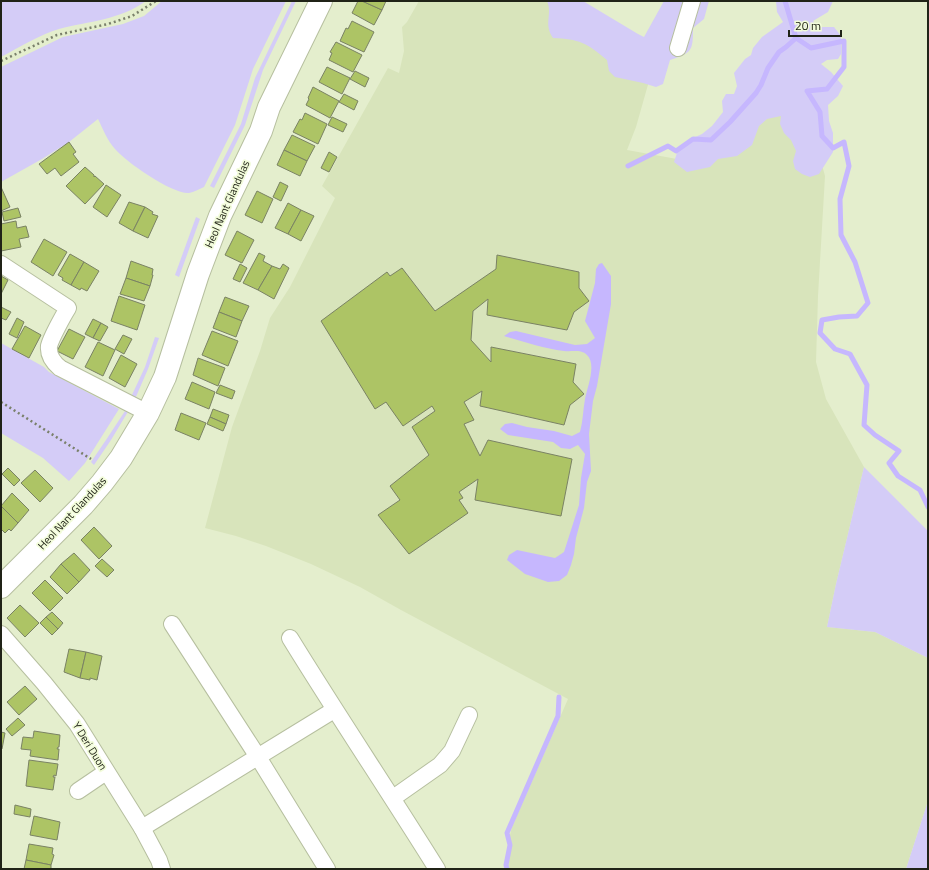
<svg xmlns="http://www.w3.org/2000/svg" width="929" height="870" font-family="'Titillium Web',sans-serif">
<rect width="100%" height="100%" fill="#e4eecd"/>
<!-- built -->
<polygon fill="#d8e4bb" points="419,1 546,1 653,67 636,127 627,150 677,159 718,145 787,36 825,176 818,296 816,362 826,399 864,467 836,584 827,627 875,632 928,658 928,801 906,869 508,869 510,835 512,827 568,699 401,610 360,587 311,564 266,546 236,536 205,528 232,427 260,351 270,318 290,287 335,198 322,186 388,68 399,73 404,51 402,27 407,22"/>
<!-- green -->
<g fill="#d4ccf7">
<path d="M1 1H146C120 20 89 21 59 29 41 34 18 48 1 57Z"/>
<path d="M162 1H286L253 69 235 125 204 187C199 189 194 192 189 193 172 194 126 162 115 149 107 140 103 129 98 119L69 142 42 159 1 182V67L63 37 123 24 144 16Z"/>
<polygon points="292,1 296,1 263,70 245,125 214,188 210,186 241,124 255,78"/>
<path d="M547 1H583L638 34 644 37 664 1H709L704 19 693 28C693 51 692 53 670 60L663 84 656 87 643 83 615 77 609 71 607 60C587 43 579 39 553 38 543 23 553 15 547 1Z"/>
<polygon points="776,1 833,1 828,12 813,21 818,27 834,27 841,36 841,54 838,59 827,60 821,64 831,72 843,86 838,96 828,105 829,121 833,133 833,152 819,174 810,177 802,174 795,169 793,161 796,151 791,140 784,133 780,124 781,116 767,119 759,126 752,145 737,156 718,159 710,167 687,172 674,162 677,153 689,140 702,134 712,126 723,112 722,101 726,94 734,94 737,86 734,73 745,59 751,55 753,48 762,37 783,22 777,12"/>
<polygon points="196,217 200,219 179,277 175,275"/>
<polygon points="155,337 159,338 148,369 135,399 131,397 145,367"/>
<polygon points="1,343 44,367 49,372 119,409 85,463 69,481 43,458 1,433"/>
<polygon points="127,408 129,410 111,440 94,465 91,462 106,440"/>
<polygon points="864,467 928,531 928,658 875,632 827,627 836,584"/>
<polygon points="928,801 928,869 906,869"/>
</g>
<!-- water -->
<path fill="#c6b7fe" d="M602 263 611 276V304L597 386 593 401 589 434 591 471 587 482 584 508 576 538 574 554 571 565 567 575 559 581 548 582 525 574 507 560 509 555 517 550 555 558 564 552 579 505 581 478 585 454 578 445 570 449 561 448 553 442 508 435 500 429 505 424 512 423 527 427 554 431 572 436 580 432C583 421 583 410 585 399 587 388 597 364 587 355 581 349 572 352 564 351 543 348 524 342 504 336L510 332 516 331 575 345 587 344 595 338 585 321 595 283 596 269 599 264Z"/>
<g fill="none" stroke-linecap="round" stroke-linejoin="round">
<!-- stream -->
<g stroke="#c6b7fe" stroke-width="5">
<polyline points="785,1 796,38 811,48 844,41 844,67 827,89 807,91 820,112 822,136 833,148 844,142 849,166 840,199 841,235 855,262 868,303 857,316 839,317 822,320 820,333 835,349 850,354 867,385 864,425 875,435 899,451 889,463 898,476 920,490 928,507"/>
<polyline points="628,166 668,146 676,151 693,139 711,140 730,122 756,93 761,85 768,68 779,52 786,47 796,38"/>
<polyline points="507,869 506,865 510,845 507,833 558,716 559,697"/>
</g>
</g>
<!-- building -->
<g fill="#adc465" stroke="#7a8264">
<polygon points="358,1 362,1 382,10 374,25 352,13"/>
<polygon points="362,1 386,1 382,10"/>
<polygon points="352,21 374,32 364,52 340,41 346,28 348,29"/>
<polygon points="336,42 362,55 353,72 329,60 332,53 330,52"/>
<polygon points="327,67 350,78 342,94 319,82"/>
<polygon points="355,71 369,78 365,87 350,79"/>
<polygon points="313,87 339,101 330,118 306,105 309,99 308,98"/>
<polygon points="344,94 358,101 354,110 339,102"/>
<polygon points="305,113 327,124 318,144 293,132 300,119 302,120"/>
<polygon points="332,117 347,124 343,132 328,125"/>
<polygon points="292,135 315,146 307,161 284,150"/>
<polygon points="69,142 76,152 73,154 79,162 61,176 55,168 47,174 39,164"/>
<polygon points="284,150 307,161 300,176 277,165"/>
<polygon points="329,152 337,157 329,172 321,168"/>
<polygon points="85,167 94,175 94,177 95,176 104,184 85,204 66,186"/>
<polygon points="280,182 288,186 281,201 273,197"/>
<polygon points="106,185 121,195 107,217 93,207"/>
<polygon points="1,187 10,207 1,211"/>
<polygon points="257,191 273,199 262,223 245,215"/>
<polygon points="129,202 145,207 133,231 119,223"/>
<polygon points="288,203 301,210 288,234 275,228"/>
<polygon points="145,207 153,212 152,214 158,216 148,238 133,231"/>
<polygon points="18,208 21,217 4,221 2,212"/>
<polygon points="301,210 314,216 301,241 288,234"/>
<polygon points="16,221 17,228 26,226 29,237 19,239 21,247 1,251 1,224"/>
<polygon points="237,231 254,240 242,263 225,255"/>
<polygon points="44,239 67,252 53,276 31,262"/>
<polygon points="259,253 265,256 263,261 272,266 258,290 243,283"/>
<polygon points="70,254 84,262 71,285 62,280 63,278 58,275"/>
<polygon points="497,255 579,272 579,288 589,301 574,312 567,330 487,315 488,299 473,311 471,340 491,362 491,347 576,364 573,382 584,394 570,405 564,425 480,406 482,391 464,402 474,420 464,424 480,456 488,440 572,459 561,516 475,500 478,479 459,492 463,498 459,500 468,513 409,554 378,515 400,500 390,486 429,455 412,427 435,411 432,406 403,426 386,402 375,409 321,321 387,272 390,276 402,268 435,311 496,269"/>
<polygon points="131,261 153,269 152,275 153,275 150,286 126,278"/>
<polygon points="84,262 99,271 87,291 81,288 80,290 71,285"/>
<polygon points="240,264 247,268 240,282 233,279"/>
<polygon points="283,264 289,268 274,299 258,290 272,266 280,269"/>
<polygon points="1,276 8,280 1,294"/>
<polygon points="126,278 150,286 144,301 120,294"/>
<polygon points="119,296 145,305 137,330 111,321"/>
<polygon points="225,297 249,306 242,321 219,312"/>
<polygon points="1,307 11,312 6,320 1,318"/>
<polygon points="219,312 242,321 236,337 213,328"/>
<polygon points="17,318 24,322 17,338 9,334"/>
<polygon points="93,319 101,323 93,338 85,334"/>
<polygon points="101,323 108,327 100,341 93,338"/>
<polygon points="25,326 41,335 29,358 12,349"/>
<polygon points="69,329 85,337 73,359 57,351"/>
<polygon points="212,331 238,341 228,366 202,355"/>
<polygon points="123,335 132,339 124,354 115,349"/>
<polygon points="98,342 115,350 103,376 85,367"/>
<polygon points="121,355 137,364 125,387 109,378"/>
<polygon points="198,358 225,368 218,386 193,375"/>
<polygon points="192,382 215,392 209,409 185,399"/>
<polygon points="220,385 235,391 232,399 216,393"/>
<polygon points="213,409 229,415 226,424 210,417"/>
<polygon points="181,413 206,423 199,440 175,430"/>
<polygon points="210,417 226,424 223,431 207,424"/>
<polygon points="8,468 20,480 14,486 2,474"/>
<polygon points="35,470 53,488 40,502 21,483"/>
<polygon points="12,493 29,510 18,523 1,506"/>
<polygon points="1,506 18,523 11,531 9,529 5,533 1,529"/>
<polygon points="94,527 112,546 99,559 81,540"/>
<polygon points="74,553 90,570 79,582 61,564"/>
<polygon points="102,559 114,570 107,577 95,566"/>
<polygon points="61,564 79,582 67,594 50,577"/>
<polygon points="45,580 63,598 50,611 32,593"/>
<polygon points="20,605 39,623 25,637 7,618"/>
<polygon points="52,612 63,623 58,629 46,617"/>
<polygon points="46,617 58,629 52,635 40,623"/>
<polygon points="69,649 86,652 80,678 64,672"/>
<polygon points="86,652 102,656 97,680 90,678 90,680 80,678"/>
<polygon points="25,686 37,699 19,715 7,702"/>
<polygon points="18,718 25,725 12,736 6,729"/>
<polygon points="34,731 60,735 59,747 58,747 57,749 59,749 58,760 30,756 31,750 21,749 23,737 33,738"/>
<polygon points="1,732 5,733 2,749 1,749"/>
<polygon points="29,760 58,764 56,776 54,775 53,777 55,777 53,790 26,786"/>
<polygon points="15,805 31,809 30,817 14,814"/>
<polygon points="34,816 60,822 57,840 30,835"/>
<polygon points="29,844 53,848 52,854 54,855 51,865 26,860"/>
<polygon points="26,860 51,865 51,869 24,869"/>
</g>
<g fill="none" stroke-linecap="round" stroke-linejoin="round">
<!-- street casing -->
<g stroke="#b6bf9f" stroke-width="18">
<g id="street">
<polyline points="678,48 692,1"/>
<path d="M1 264 68 308C63 316 51 338 49 346 48 355 54 363 60 368L148 413"/>
<polyline points="172,624 258,757 327,869"/>
<polyline points="1,634 44,683 77,724 142,828 159,860 162,869"/>
<path d="M290 638C338 716 389 792 437 869"/>
<polyline points="78,791 106,772"/>
<polyline points="393,798 440,765 452,751 469,715"/>
<polyline points="142,828 334,710"/>
</g>
</g>
<!-- secondary casing -->
<g stroke="#b6bf9f" stroke-width="24">
<polyline id="secondary" points="1,587 83,505 102,483 121,458 148,413 165,377 198,274 220,216 261,131 269,107 321,1"/>
</g>
<!-- path -->
<g stroke="#7a806b" stroke-width="2.5" stroke-dasharray="2 3" stroke-linecap="butt">
<polyline points="1,61 57,35 108,24 132,16 156,1"/>
<polyline points="1,402 91,459"/>
</g>
<!-- street -->
<use href="#street" stroke="#fff" stroke-width="16"/>
<!-- secondary -->
<use href="#secondary" stroke="#fff" stroke-width="22"/>
</g>
<g text-anchor="middle" stroke-width="3.5" stroke-linejoin="round" paint-order="stroke">
<!-- street labels -->
<g font-size="11" fill="#202317" stroke="#f2fcda">
<text transform="translate(227 204) rotate(-66)" y="4">Heol Nant Glandulas</text>
<text transform="translate(72 513) rotate(-47)" y="4">Heol Nant Glandulas</text>
<text transform="translate(90 746) rotate(58)" y="4">Y Deri Duon</text>
</g>
</g>
<!-- border -->
<rect width="929" height="870" fill="none" stroke="#202317" stroke-width="4"/>
<!-- scale -->
<path d="M789 30v6h52v-6" fill="none" stroke="#202317" stroke-width="2"/>
<text x="795" y="30" font-size="12" fill="#202317" stroke="#f2fcda" stroke-width="3" paint-order="stroke">20 m</text>
</svg>
